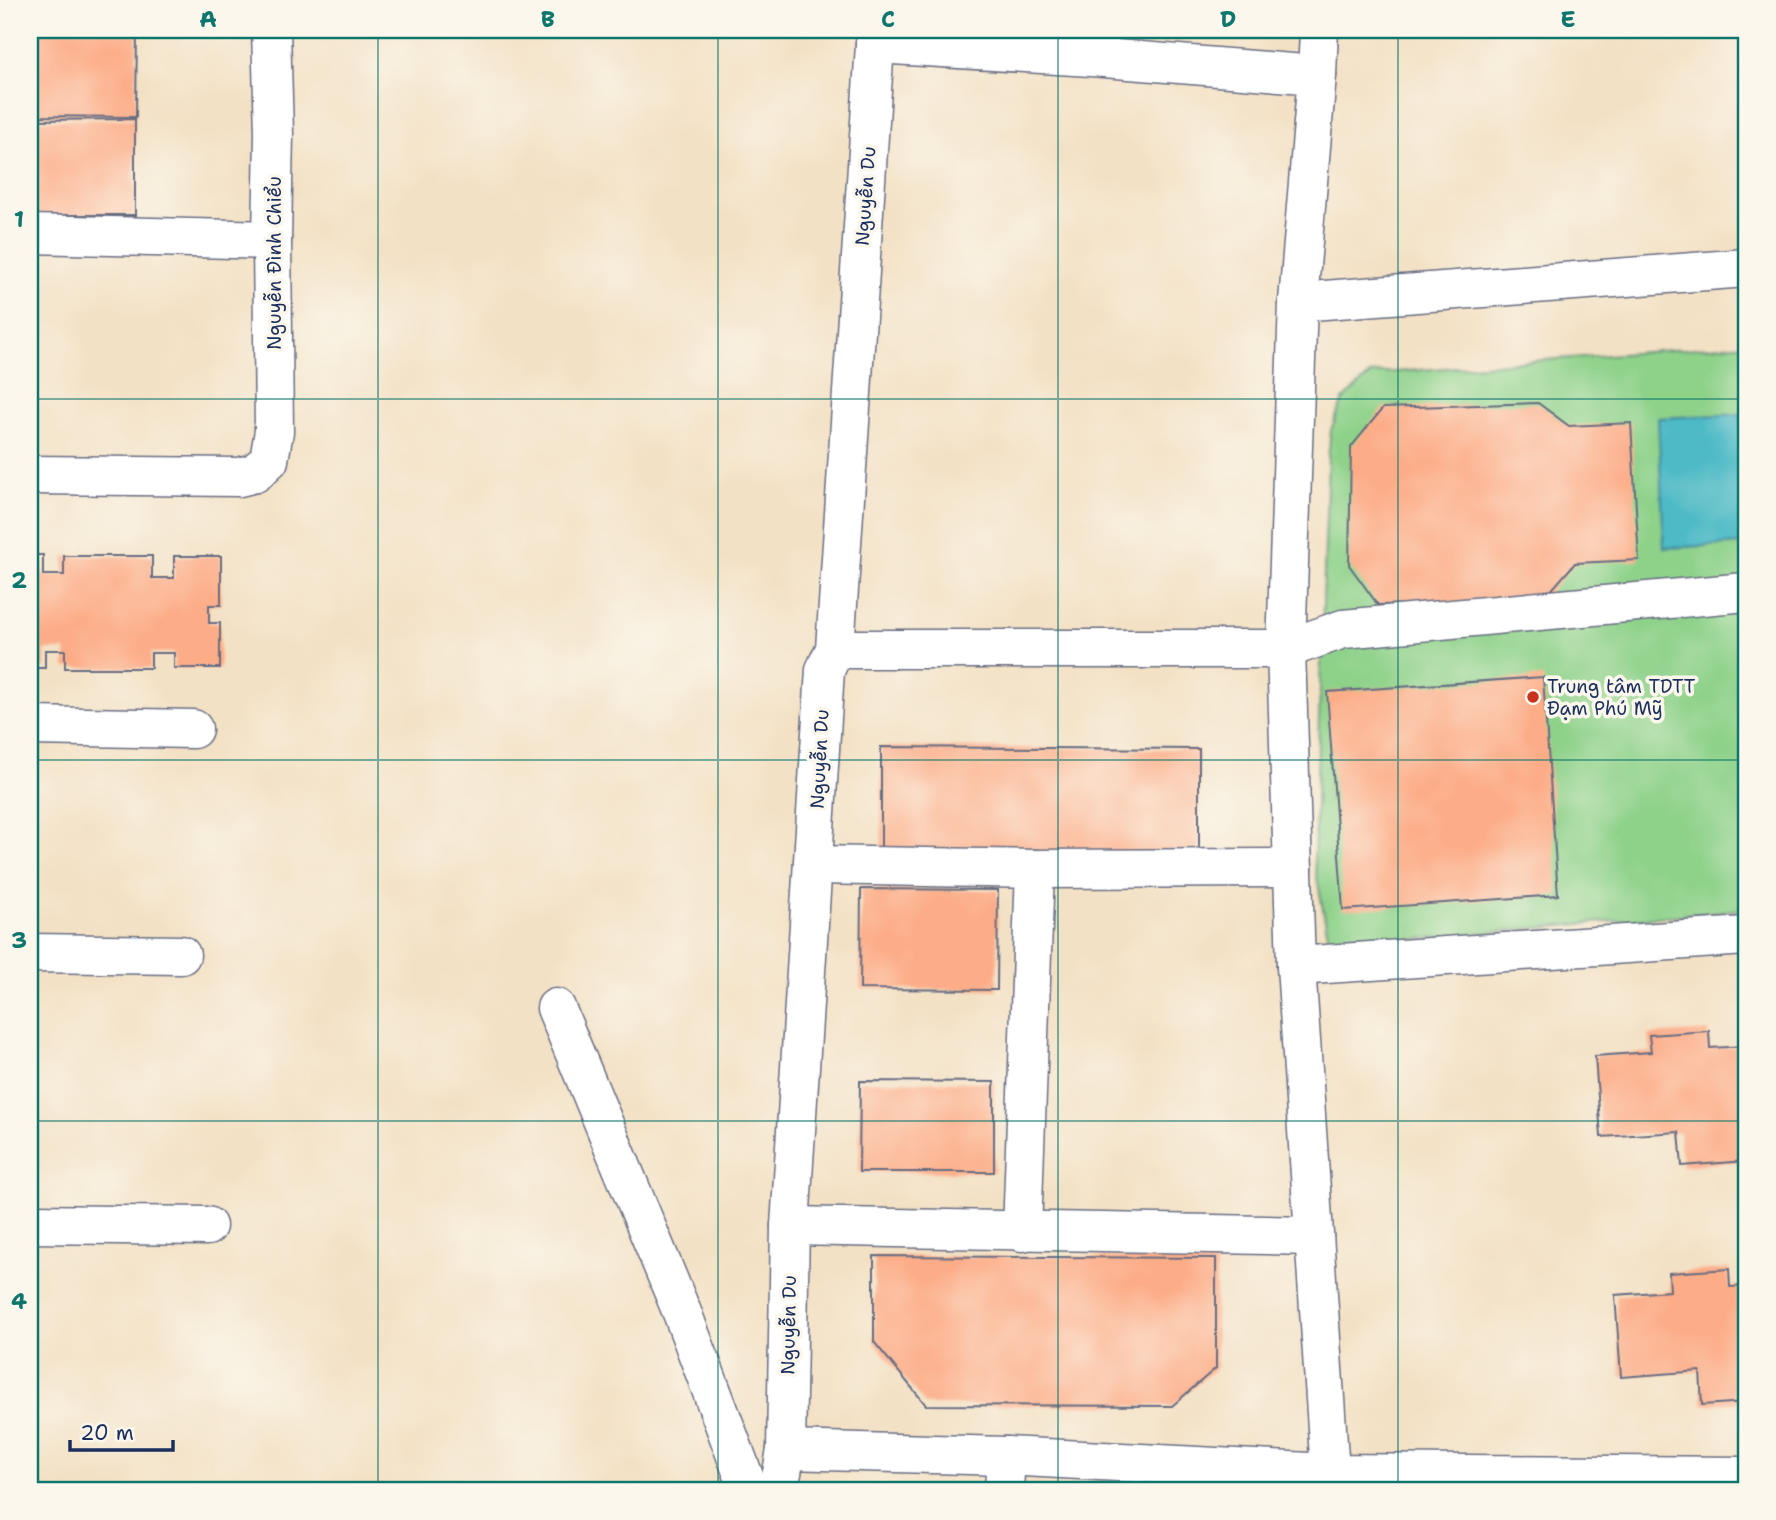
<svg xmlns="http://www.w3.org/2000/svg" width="1776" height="1520" font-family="'Shantell Sans',sans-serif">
<rect width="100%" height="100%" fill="#fbf7ec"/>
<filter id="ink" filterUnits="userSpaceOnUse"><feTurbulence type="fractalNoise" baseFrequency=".0143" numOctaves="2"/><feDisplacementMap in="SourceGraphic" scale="14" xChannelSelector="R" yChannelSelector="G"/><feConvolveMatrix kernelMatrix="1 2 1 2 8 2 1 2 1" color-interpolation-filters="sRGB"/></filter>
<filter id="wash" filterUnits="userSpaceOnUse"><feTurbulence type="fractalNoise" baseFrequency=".00686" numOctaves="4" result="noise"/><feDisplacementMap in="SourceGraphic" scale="28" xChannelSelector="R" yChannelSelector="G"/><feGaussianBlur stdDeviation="1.57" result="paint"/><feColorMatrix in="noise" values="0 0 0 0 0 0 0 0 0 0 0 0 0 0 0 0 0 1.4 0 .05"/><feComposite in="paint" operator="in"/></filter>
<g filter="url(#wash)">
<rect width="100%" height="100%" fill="#f3e1c5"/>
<!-- green -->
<polygon fill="#8ed28a" stroke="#548074" stroke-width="2" points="1746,344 1746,909 1330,947 1314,861 1328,459 1331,430 1343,400 1371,374"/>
<!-- water -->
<polygon fill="#4dbac6" stroke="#347492" stroke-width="2" points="1741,414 1746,544 1664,548 1658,418"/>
<g id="blocks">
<!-- building -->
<g fill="#fcad88">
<polygon points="30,30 137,30 136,117 30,116"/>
<polygon points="135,119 135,215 30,215 30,120"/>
<polygon points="1538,403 1569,426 1631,423 1639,560 1575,563 1542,601 1378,605 1349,565 1351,447 1383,408"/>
<polygon points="30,555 43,555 43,575 64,575 64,556 152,556 152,578 174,578 174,556 221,556 221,605 209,605 209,623 220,623 220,668 174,668 174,653 151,653 151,668 65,668 65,650 45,650 45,668 30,668"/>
<polygon points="1543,677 1558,895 1343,910 1327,692"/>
<polygon points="881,747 1199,749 1199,856 881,855"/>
<polygon points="861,889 998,890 997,990 860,989"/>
<polygon points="1709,1031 1710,1048 1746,1046 1746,1161 1682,1166 1679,1132 1601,1137 1595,1056 1651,1052 1649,1035"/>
<polygon points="860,1081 994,1082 994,1172 859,1172"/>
<polygon points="874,1256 1216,1258 1216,1368 1172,1406 926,1405 874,1342"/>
<polygon points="1729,1269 1730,1287 1746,1286 1746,1402 1702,1405 1700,1371 1621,1377 1615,1295 1670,1291 1669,1273"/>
</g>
</g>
</g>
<g filter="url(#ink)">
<use href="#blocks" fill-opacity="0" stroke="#676d82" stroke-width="2"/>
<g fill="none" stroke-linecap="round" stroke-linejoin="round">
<!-- minor casing -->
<g stroke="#676d82" stroke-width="41">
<g id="minor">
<polyline points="1319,30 1317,75 1298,302 1286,649 1296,966 1330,1473 1330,1490"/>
<polyline points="875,44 1091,57 1317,75"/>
<polyline points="30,234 272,240"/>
<polyline points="1298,302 1746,268"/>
<polyline points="30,475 239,477 255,473 269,460 274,431 272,240 274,133 271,30"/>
<polyline points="835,649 1286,649 1343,629 1746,592"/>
<polyline points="30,726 193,729"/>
<polyline points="813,865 1035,869 1293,868"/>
<polyline points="30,953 181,955"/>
<polyline points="1296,966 1746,936"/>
<polyline points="556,1008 683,1315 749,1490"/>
<polyline points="30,1224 207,1226"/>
<polyline points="790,1226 1314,1236"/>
<polyline points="1022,1232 1035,869"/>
<polyline points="786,1450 1006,1456 1330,1473 1746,1476"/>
<polyline points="779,1490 786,1450 790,1226 825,670 835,649 876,30"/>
<polyline points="1004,1490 1006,1456"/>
</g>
</g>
<!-- minor -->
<use href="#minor" stroke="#fff" stroke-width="38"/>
</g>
</g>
<!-- grid -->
<path fill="none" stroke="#0f766e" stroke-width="2" stroke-opacity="0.55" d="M378 30V1490M718 30V1490M1058 30V1490M1398 30V1490M30 399H1746M30 760H1746M30 1121H1746"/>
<!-- markers -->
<circle fill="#c8321e" stroke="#fbf7ec" stroke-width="2.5" cx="1533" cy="697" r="7"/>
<g text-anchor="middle" stroke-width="7" stroke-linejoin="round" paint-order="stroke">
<!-- street labels -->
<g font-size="19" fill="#1b2f5e" stroke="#fbf7ec">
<text transform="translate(865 196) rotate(-86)" y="7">Nguyễn Du</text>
<text transform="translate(274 263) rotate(-90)" y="7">Nguyễn Đình Chiểu</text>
<text transform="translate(819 759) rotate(-87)" y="7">Nguyễn Du</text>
<text transform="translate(788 1325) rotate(-89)" y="7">Nguyễn Du</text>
</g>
<!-- poi labels -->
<g font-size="19" fill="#1b2f5e" stroke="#fbf7ec" text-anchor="start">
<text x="1547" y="693">Trung tâm TDTT<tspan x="1547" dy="22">Đạm Phú Mỹ</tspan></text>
</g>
</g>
<!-- margin -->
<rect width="1776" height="1520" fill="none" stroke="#fbf7ec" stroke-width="77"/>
<!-- scale -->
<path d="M70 1440v10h103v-10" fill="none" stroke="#1b2f5e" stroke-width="3.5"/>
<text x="80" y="1440" font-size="21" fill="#1b2f5e" stroke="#fbf7ec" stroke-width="5" paint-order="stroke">20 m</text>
<rect x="38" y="38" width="1700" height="1444" fill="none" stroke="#0f766e" stroke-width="2.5"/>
<g font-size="23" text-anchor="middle" font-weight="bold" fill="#0f766e">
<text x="208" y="27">A</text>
<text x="548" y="27">B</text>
<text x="888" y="27">C</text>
<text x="1228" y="27">D</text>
<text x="1568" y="27">E</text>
<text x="19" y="227">1</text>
<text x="19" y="588">2</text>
<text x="19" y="948">3</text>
<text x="19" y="1309">4</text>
</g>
</svg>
